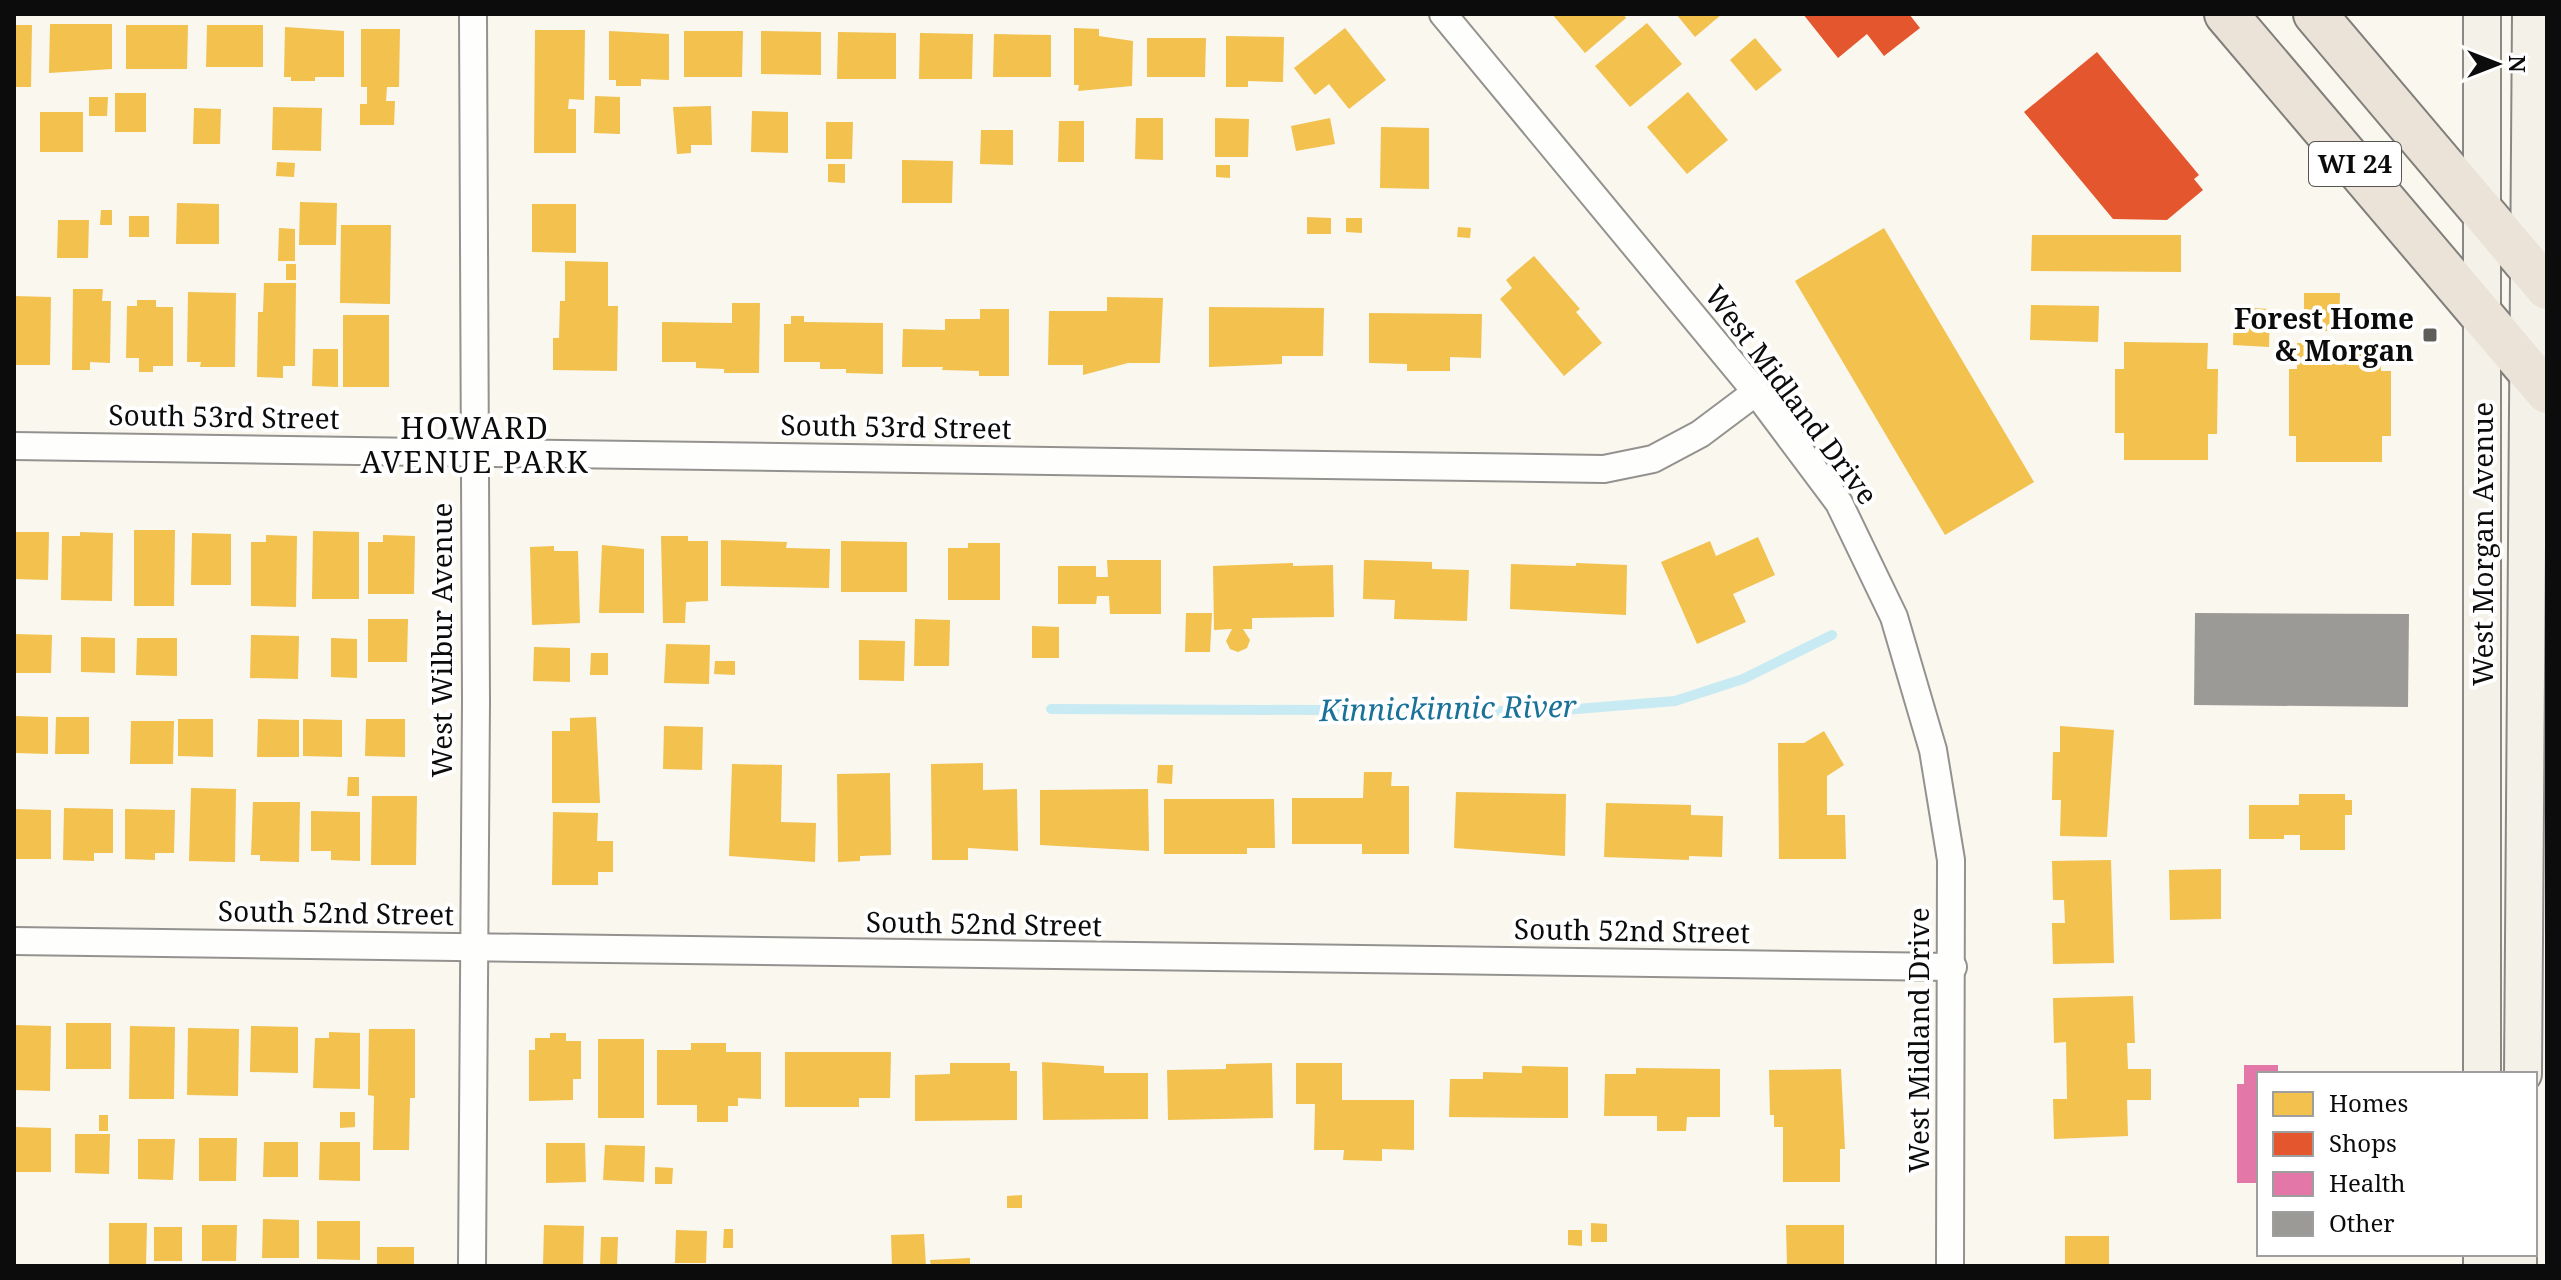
<svg xmlns="http://www.w3.org/2000/svg" width="2561" height="1280" font-family="'Noto Serif',serif">
<rect width="100%" height="100%" fill="#faf7ef"/>
<!-- homes -->
<g fill="#f2c14e">
<polygon points="1552,14 1623,14 1626,18 1585,53"/>
<polygon points="1676,14 1722,14 1695,37"/>
<polygon points="1647,23 1682,64 1630,107 1595,66"/>
<polygon points="50,24 112,24 112,69 49,73"/>
<polygon points="14,25 32,25 31,87 14,87"/>
<polygon points="126,25 188,25 187,69 126,69"/>
<polygon points="207,25 263,25 263,67 206,67"/>
<polygon points="285,27 344,31 344,77 315,77 315,81 291,81 291,77 284,77"/>
<polygon points="1074,28 1099,29 1099,36 1133,41 1132,86 1078,91 1079,85 1074,85"/>
<polygon points="1345,28 1386,80 1349,109 1329,84 1315,95 1294,68"/>
<polygon points="361,29 400,29 399,87 387,87 386,101 395,101 394,125 360,125 360,104 367,104 367,87 361,87"/>
<polygon points="535,30 585,30 584,100 569,99 568,109 576,109 576,153 534,153"/>
<polygon points="609,31 669,34 669,80 641,79 641,86 616,86 616,80 609,80"/>
<polygon points="684,31 743,31 742,77 684,77"/>
<polygon points="761,31 821,32 821,75 761,74"/>
<polygon points="838,32 896,33 896,79 837,79"/>
<polygon points="920,33 973,34 972,79 919,79"/>
<polygon points="994,34 1051,35 1051,77 993,77"/>
<polygon points="1226,36 1284,37 1283,82 1248,81 1248,87 1226,87"/>
<polygon points="1147,38 1206,38 1205,77 1147,77"/>
<polygon points="1755,38 1782,70 1756,91 1730,60"/>
<polygon points="1688,92 1728,140 1687,174 1647,127"/>
<rect x="115" y="93" width="31" height="39"/>
<polygon points="595,96 620,97 620,134 594,133"/>
<polygon points="89,97 108,97 107,116 89,116"/>
<polygon points="711,106 712,145 691,145 691,153 677,154 673,107"/>
<polygon points="273,107 322,108 321,151 272,150"/>
<polygon points="194,108 221,109 220,144 193,144"/>
<polygon points="752,111 788,112 788,153 751,152"/>
<rect x="40" y="112" width="43" height="40"/>
<polygon points="1136,118 1163,118 1163,160 1135,159"/>
<polygon points="1215,118 1249,119 1248,157 1215,157"/>
<polygon points="1330,118 1335,144 1296,151 1291,126"/>
<polygon points="1059,121 1084,121 1084,162 1058,162"/>
<polygon points="826,122 853,122 852,159 826,159"/>
<polygon points="1381,127 1429,128 1429,189 1380,188"/>
<polygon points="981,130 1013,130 1013,165 980,164"/>
<polygon points="902,160 953,161 952,203 902,203"/>
<polygon points="277,162 295,163 294,177 276,176"/>
<polygon points="828,164 845,164 845,183 828,182"/>
<polygon points="1216,165 1230,165 1230,178 1216,177"/>
<polygon points="300,202 337,203 336,245 299,245"/>
<polygon points="177,203 219,204 219,244 176,244"/>
<polygon points="532,204 576,204 576,253 532,252"/>
<polygon points="101,210 112,210 112,225 100,225"/>
<rect x="129" y="216" width="20" height="21"/>
<polygon points="1307,217 1331,218 1331,234 1307,234"/>
<polygon points="1346,218 1362,218 1362,233 1346,232"/>
<polygon points="58,220 89,220 88,258 57,258"/>
<polygon points="341,225 391,225 390,304 340,303"/>
<polygon points="1458,227 1471,228 1470,238 1457,237"/>
<polygon points="279,228 295,229 295,261 278,261"/>
<polygon points="1884,228 2034,482 1945,535 1795,281"/>
<polygon points="2032,235 2181,235 2181,272 2031,271"/>
<polygon points="1534,256 1580,309 1576,312 1602,343 1564,376 1500,299 1512,288 1506,280"/>
<polygon points="565,261 608,262 608,306 618,306 617,371 553,370 553,338 559,338 560,301 565,301"/>
<rect x="286" y="264" width="10" height="16"/>
<polygon points="264,283 296,283 295,366 283,366 283,378 257,377 258,312 263,312"/>
<polygon points="73,289 103,289 102,301 111,301 110,363 90,362 90,370 72,370"/>
<polygon points="188,292 236,293 235,367 200,367 201,362 187,362"/>
<polygon points="2304,293 2340,293 2339,331 2304,331"/>
<polygon points="14,296 51,297 50,365 14,365"/>
<polygon points="1107,297 1163,298 1160,363 1128,363 1083,375 1083,365 1048,365 1049,311 1107,311"/>
<polygon points="137,300 156,300 156,307 173,307 173,366 153,366 153,372 139,372 139,358 126,358 127,306 137,306"/>
<polygon points="732,303 760,303 759,373 724,373 724,369 696,368 696,362 662,362 662,322 732,323"/>
<polygon points="2031,305 2099,306 2098,342 2030,340"/>
<polygon points="1209,307 1324,308 1323,356 1282,356 1282,364 1209,367"/>
<polygon points="2234,307 2270,309 2269,347 2233,345"/>
<polygon points="980,309 1009,309 1009,376 979,376 979,371 942,370 943,367 902,367 903,329 945,330 945,319 980,319"/>
<polygon points="1369,313 1482,314 1481,358 1450,357 1450,371 1407,371 1407,364 1369,363"/>
<rect x="343" y="315" width="46" height="72"/>
<polygon points="791,316 804,316 804,322 883,323 883,374 846,373 846,369 820,369 820,362 784,362 784,324 791,324"/>
<polygon points="2124,342 2208,343 2207,369 2218,369 2217,434 2208,434 2208,460 2124,460 2124,433 2115,433 2115,369 2124,369"/>
<polygon points="2297,343 2381,343 2381,371 2391,371 2391,436 2382,436 2382,462 2296,462 2296,436 2289,436 2289,369 2297,369"/>
<polygon points="313,349 338,349 338,387 312,386"/>
<polygon points="134,530 175,530 174,606 134,606"/>
<polygon points="313,531 359,532 359,599 312,599"/>
<polygon points="16,532 49,532 48,580 14,579"/>
<polygon points="80,532 113,533 112,601 61,600 62,536 80,536"/>
<polygon points="192,533 231,534 231,585 191,585"/>
<polygon points="266,535 297,536 296,607 251,606 251,542 266,542"/>
<polygon points="383,535 415,536 414,594 368,594 368,542 383,542"/>
<polygon points="661,536 688,536 688,541 708,541 708,601 686,602 685,623 663,623"/>
<polygon points="1758,537 1775,575 1733,594 1746,622 1697,644 1661,562 1710,541 1716,556"/>
<polygon points="721,540 787,542 786,548 830,549 829,588 721,586"/>
<polygon points="841,541 907,542 907,592 841,592"/>
<polygon points="968,543 1000,543 1000,600 948,600 948,548 968,548"/>
<polygon points="602,545 644,549 644,613 599,613"/>
<polygon points="554,546 554,551 578,551 580,623 532,625 530,547"/>
<polygon points="1107,560 1161,560 1161,614 1110,614 1109,596 1097,596 1096,604 1058,604 1058,566 1096,566 1096,577 1108,577"/>
<polygon points="1364,560 1432,562 1432,569 1469,570 1467,621 1394,619 1395,600 1363,599"/>
<polygon points="1293,563 1293,566 1333,565 1334,617 1252,618 1252,629 1243,629 1250,640 1247,648 1238,652 1230,649 1226,641 1232,629 1214,630 1213,566"/>
<polygon points="1576,563 1627,565 1626,615 1510,609 1511,564 1576,566"/>
<polygon points="1186,613 1212,613 1210,652 1185,652"/>
<polygon points="368,619 408,619 407,662 368,662"/>
<polygon points="915,619 950,620 949,666 914,666"/>
<polygon points="1032,626 1059,627 1059,658 1032,658"/>
<polygon points="14,634 52,635 51,673 14,673"/>
<polygon points="251,635 299,636 298,679 250,678"/>
<polygon points="81,637 115,638 115,673 81,672"/>
<polygon points="137,638 177,638 177,676 136,675"/>
<polygon points="331,638 357,639 357,678 331,677"/>
<polygon points="859,640 905,641 904,681 859,680"/>
<polygon points="666,644 710,645 709,684 664,683"/>
<polygon points="534,647 570,648 570,682 533,681"/>
<polygon points="591,653 608,653 608,675 590,675"/>
<polygon points="715,661 735,661 735,675 714,674"/>
<polygon points="15,716 48,717 48,754 15,753"/>
<polygon points="56,717 89,717 89,754 55,754"/>
<polygon points="596,717 600,803 552,803 552,731 570,731 570,718"/>
<polygon points="178,719 213,719 213,757 178,756"/>
<polygon points="258,719 299,720 299,757 257,757"/>
<polygon points="303,719 342,720 342,757 303,756"/>
<polygon points="366,719 405,719 405,757 365,756"/>
<polygon points="131,721 174,721 173,764 130,764"/>
<polygon points="664,726 703,727 702,770 663,769"/>
<polygon points="2060,726 2114,730 2107,837 2060,836 2061,800 2052,800 2053,752 2060,752"/>
<polygon points="1824,731 1844,765 1827,776 1827,815 1845,815 1846,859 1779,859 1778,743 1804,743"/>
<polygon points="983,763 983,790 1017,789 1018,851 968,848 968,860 932,860 931,764"/>
<polygon points="732,764 782,765 781,822 816,823 815,862 729,856"/>
<polygon points="1158,765 1173,765 1172,784 1157,783"/>
<polygon points="1364,772 1392,772 1391,786 1409,786 1409,854 1362,854 1362,844 1292,844 1292,798 1363,798"/>
<polygon points="890,773 891,855 860,856 860,861 838,862 837,774"/>
<polygon points="348,777 359,777 359,796 347,796"/>
<polygon points="191,788 236,789 235,862 189,861"/>
<polygon points="1148,789 1149,851 1040,845 1040,790"/>
<polygon points="1456,792 1566,794 1565,856 1454,848"/>
<polygon points="2299,794 2345,794 2345,800 2352,800 2352,815 2345,815 2345,850 2300,850 2300,835 2284,835 2284,839 2249,839 2249,805 2299,805"/>
<polygon points="372,796 417,796 416,865 371,865"/>
<polygon points="1164,799 1274,799 1275,848 1247,848 1247,854 1164,854"/>
<polygon points="253,802 300,802 299,862 260,861 260,855 251,855"/>
<polygon points="1606,803 1691,805 1691,815 1723,816 1722,857 1689,856 1689,860 1604,857"/>
<polygon points="64,808 113,809 113,853 94,853 94,861 63,860"/>
<polygon points="14,809 51,810 51,859 14,859"/>
<polygon points="125,809 175,810 174,853 155,853 155,860 125,859"/>
<polygon points="311,811 360,812 360,861 331,860 331,851 311,851"/>
<polygon points="553,812 598,813 597,841 613,841 613,872 598,872 598,885 552,885"/>
<polygon points="2111,860 2114,963 2053,964 2052,923 2065,923 2064,900 2053,900 2052,861"/>
<polygon points="2221,869 2221,919 2170,920 2169,870"/>
<polygon points="2133,996 2135,1043 2127,1043 2128,1069 2151,1069 2151,1100 2127,1100 2128,1136 2054,1139 2053,1099 2067,1099 2066,1042 2054,1043 2053,998"/>
<rect x="66" y="1023" width="45" height="46"/>
<polygon points="14,1025 51,1026 50,1091 14,1090"/>
<polygon points="130,1026 175,1027 174,1099 129,1099"/>
<polygon points="251,1026 298,1027 298,1073 250,1072"/>
<polygon points="188,1028 239,1029 238,1096 187,1095"/>
<polygon points="369,1029 415,1029 415,1098 410,1098 409,1150 373,1150 374,1096 368,1095"/>
<polygon points="329,1032 360,1033 360,1089 313,1088 315,1038 329,1038"/>
<polygon points="550,1033 566,1033 566,1041 581,1041 581,1079 573,1079 573,1100 529,1101 529,1050 535,1050 535,1038 550,1038"/>
<rect x="598" y="1039" width="46" height="79"/>
<polygon points="691,1043 726,1043 726,1052 761,1052 761,1099 738,1098 738,1106 728,1106 728,1122 697,1122 697,1105 657,1105 657,1050 691,1050"/>
<polygon points="785,1052 891,1052 890,1098 859,1098 859,1107 785,1107"/>
<polygon points="1042,1062 1104,1066 1104,1073 1148,1073 1148,1119 1043,1120"/>
<polygon points="950,1063 1010,1063 1010,1071 1017,1071 1017,1120 915,1121 915,1075 950,1074"/>
<polygon points="1272,1063 1273,1118 1168,1120 1167,1070 1226,1069 1226,1064"/>
<polygon points="1296,1063 1342,1063 1342,1100 1414,1100 1414,1150 1382,1149 1382,1161 1343,1160 1344,1150 1314,1150 1315,1104 1296,1104"/>
<polygon points="1522,1066 1568,1067 1568,1118 1449,1117 1450,1079 1483,1079 1483,1072 1522,1073"/>
<polygon points="1636,1068 1720,1069 1720,1117 1687,1117 1686,1131 1657,1131 1657,1116 1604,1116 1605,1074 1636,1074"/>
<polygon points="1841,1069 1845,1149 1840,1149 1840,1182 1783,1182 1783,1127 1774,1127 1774,1115 1770,1115 1769,1070"/>
<polygon points="340,1112 355,1112 355,1127 340,1128"/>
<rect x="99" y="1115" width="9" height="16"/>
<polygon points="14,1127 51,1128 51,1172 14,1172"/>
<polygon points="75,1134 110,1134 109,1174 75,1173"/>
<polygon points="199,1138 237,1138 236,1181 199,1181"/>
<polygon points="138,1139 175,1139 173,1180 138,1179"/>
<polygon points="264,1142 298,1142 298,1177 263,1177"/>
<polygon points="320,1142 360,1142 360,1181 319,1180"/>
<polygon points="546,1143 585,1143 586,1182 546,1183"/>
<polygon points="605,1145 645,1146 644,1182 603,1180"/>
<polygon points="655,1167 673,1168 672,1184 655,1184"/>
<polygon points="1022,1195 1022,1208 1007,1208 1007,1196"/>
<polygon points="263,1219 299,1220 299,1258 262,1258"/>
<polygon points="317,1221 360,1221 360,1260 317,1259"/>
<polygon points="109,1223 147,1223 146,1266 109,1266"/>
<polygon points="1591,1223 1607,1224 1607,1242 1591,1242"/>
<polygon points="202,1225 237,1225 236,1261 202,1261"/>
<polygon points="544,1225 584,1226 583,1266 543,1266"/>
<polygon points="1786,1225 1844,1225 1844,1266 1787,1266"/>
<rect x="154" y="1227" width="28" height="34"/>
<polygon points="724,1229 733,1229 733,1248 723,1248"/>
<polygon points="676,1230 707,1231 706,1263 675,1263"/>
<polygon points="1568,1230 1582,1230 1582,1246 1568,1245"/>
<polygon points="924,1234 926,1266 892,1266 891,1235"/>
<rect x="2065" y="1236" width="44" height="30"/>
<polygon points="601,1237 618,1237 617,1266 600,1266"/>
<rect x="377" y="1247" width="37" height="19"/>
<polygon points="970,1258 970,1266 931,1266 930,1260"/>
</g>
<!-- shops -->
<g fill="#e4572e">
<polygon points="1803,14 1909,14 1920,28 1884,56 1867,34 1838,58"/>
<polygon points="2097,52 2199,175 2194,179 2203,190 2167,220 2113,219 2024,112"/>
</g>
<!-- health -->
<polygon fill="#e377a8" points="2244,1065 2278,1065 2278,1074 2259,1074 2259,1183 2237,1183 2237,1084 2244,1084"/>
<g fill="none" stroke-linecap="round" stroke-linejoin="round">
<!-- stream -->
<polyline stroke="#c8eaf2" stroke-width="10" points="1051,709 1552,711 1675,701 1743,679 1832,635"/>
</g>
<!-- building -->
<polygon fill="#9c9a96" points="2195,613 2409,614 2408,707 2194,705"/>
<g fill="none" stroke-linecap="round" stroke-linejoin="round">
<!-- street casing -->
<g stroke="#93928e" stroke-width="30">
<g id="street">
<polyline points="1443,14 1756,392 1839,503 1894,617 1933,750 1951,860 1950,1266"/>
<polyline points="14,446 1604,469 1653,459 1700,434 1756,392"/>
<polyline points="14,941 1953,967"/>
<polyline points="472,1266 476,701 473,14"/>
</g>
</g>
<!-- secondary casing -->
<g stroke="#8a8885" stroke-width="40">
<g id="secondary">
<polyline points="2482,1074 2482,14"/>
<polyline points="2523,1074 2531,14"/>
<polyline points="2482,1266 2482,1254"/>
<polyline points="2518,1266 2518,1254"/>
</g>
</g>
<!-- primary casing -->
<g stroke="#807f7c" stroke-width="46">
<g id="primary">
<polyline points="2226,14 2547,392"/>
<polyline points="2315,14 2547,288"/>
</g>
</g>
<!-- street -->
<use href="#street" stroke="#fefefd" stroke-width="26"/>
<!-- secondary -->
<use href="#secondary" stroke="#f4f1e8" stroke-width="36"/>
<!-- primary -->
<use href="#primary" stroke="#ebe3d8" stroke-width="42"/>
</g>
<!-- markers -->
<rect fill="#5f5e5b" stroke="#fff" stroke-width="3" x="2422" y="327" width="16" height="16" rx="4"/>
<g text-anchor="middle" stroke-width="8" stroke-linejoin="round" paint-order="stroke">
<!-- shield labels -->
<rect fill="#fff" stroke="#555" stroke-width="2" x="2309" y="142" width="92" height="44" rx="6"/>
<g font-size="26" font-weight="bold" fill="#0c0c0c">
<text x="2355" y="173">WI 24</text>
</g>
<!-- poi labels -->
<g font-size="28" font-weight="bold" fill="#0c0c0c" stroke="#fff" text-anchor="end">
<text x="2414" y="329">Forest Home<tspan x="2414" dy="32">&amp; Morgan</tspan></text>
</g>
<!-- street labels -->
<g font-size="28" fill="#0c0c0c" stroke="#fff">
<text transform="translate(1791 395) rotate(53)" y="10">West Midland Drive</text>
<text transform="translate(224 417) rotate(1)" y="10">South 53rd Street</text>
<text transform="translate(896 427) rotate(1)" y="10">South 53rd Street</text>
<text transform="translate(2483 544) rotate(-90)" y="10">West Morgan Avenue</text>
<text transform="translate(442 640) rotate(-90)" y="10">West Wilbur Avenue</text>
<text transform="translate(336 913) rotate(1)" y="10">South 52nd Street</text>
<text transform="translate(984 924) rotate(1)" y="10">South 52nd Street</text>
<text transform="translate(1632 931) rotate(1)" y="10">South 52nd Street</text>
<text transform="translate(1919 1040) rotate(-90)" y="10">West Midland Drive</text>
</g>
<!-- neighbourhood labels -->
<g font-size="30" letter-spacing="2" fill="#0c0c0c" stroke="#fff">
<text x="475" y="439">HOWARD<tspan x="475" dy="34">AVENUE PARK</tspan></text>
</g>
<!-- water labels -->
<g font-size="30" font-style="italic" fill="#1a7299" stroke="#fff">
<text transform="translate(1448 709) rotate(-1)" y="10">Kinnickinnic River</text>
</g>
</g>
<!-- border -->
<rect width="2561" height="1280" fill="none" stroke="#0c0c0c" stroke-width="32"/>
<!-- legend -->
<rect x="2257" y="1072" width="280" height="184" fill="#ffffff" stroke="#9e9e9e" stroke-width="2"/>
<rect x="2273" y="1092" width="40" height="24" fill="#f2c14e" stroke="#9e9e9e" stroke-width="2"/>
<text x="2329" y="1112" font-size="24" fill="#0c0c0c">Homes</text>
<rect x="2273" y="1132" width="40" height="24" fill="#e4572e" stroke="#9e9e9e" stroke-width="2"/>
<text x="2329" y="1152" font-size="24" fill="#0c0c0c">Shops</text>
<rect x="2273" y="1172" width="40" height="24" fill="#e377a8" stroke="#9e9e9e" stroke-width="2"/>
<text x="2329" y="1192" font-size="24" fill="#0c0c0c">Health</text>
<rect x="2273" y="1212" width="40" height="24" fill="#9c9a96" stroke="#9e9e9e" stroke-width="2"/>
<text x="2329" y="1232" font-size="24" fill="#0c0c0c">Other</text>
<!-- north arrow -->
<g transform="translate(2497 64) rotate(90)" stroke="#ffffff" stroke-width="6" paint-order="stroke">
<path d="M0-6L14 30L0 20L-14 30Z" fill="#0c0c0c"/>
<text y="-12" font-size="22" font-weight="bold" text-anchor="middle" fill="#0c0c0c">N</text>
</g>
</svg>
